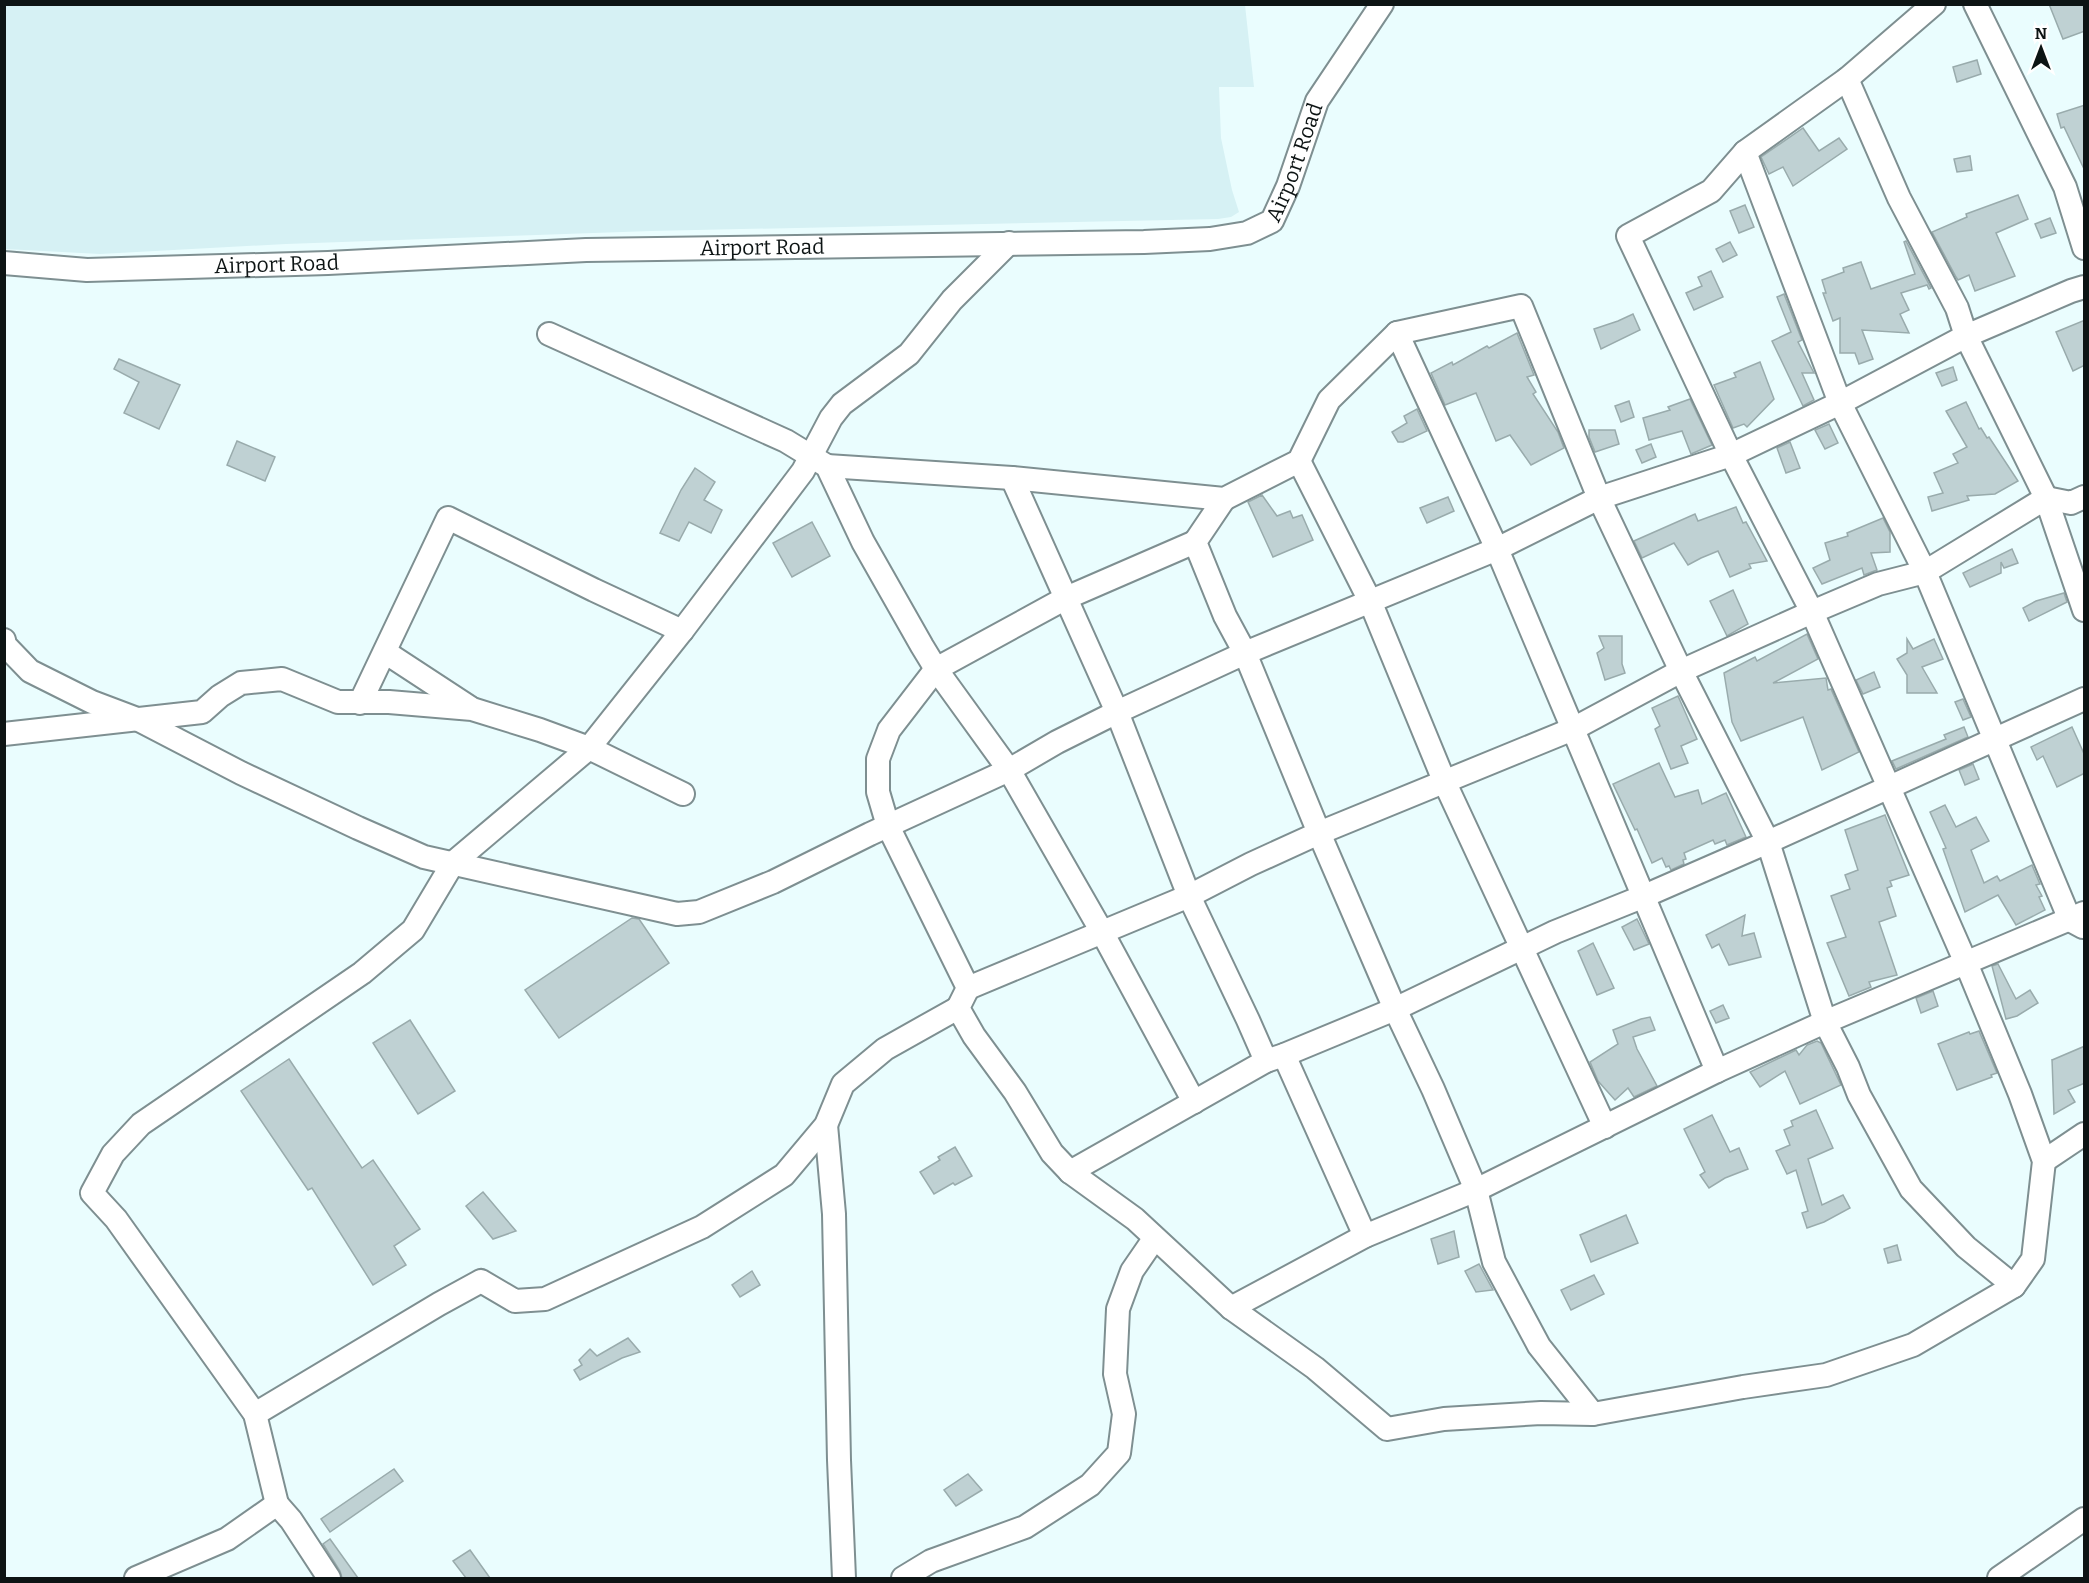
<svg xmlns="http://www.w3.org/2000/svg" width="2089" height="1583" font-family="Bitter,serif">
<rect width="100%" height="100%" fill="#eafdfe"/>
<!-- built -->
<polygon fill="#d6f1f4" points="4,5 1245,5 1254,87 1219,87 1221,138 1232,190 1239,212 1231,217 1218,219 651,231 286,244 100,254 5,249"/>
<!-- building -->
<g fill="#bfd1d3" stroke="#99abac" stroke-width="1.5">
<polygon points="2049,4 2085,4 2085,31 2063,39"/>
<polygon points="1977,60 1981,74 1957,82 1953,67"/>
<polygon points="2085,105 2085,171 2064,127 2061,128 2057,114"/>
<polygon points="1803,128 1819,151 1839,138 1847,149 1793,186 1783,167 1769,174 1761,157"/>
<polygon points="1970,156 1972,170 1957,172 1954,159"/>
<polygon points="2018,195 2028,219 1996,233 2015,276 1975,291 1969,275 1958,280 1956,277 1932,232 1967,217 1966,214"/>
<polygon points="1745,205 1754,227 1739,233 1730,211"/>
<polygon points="2050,218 2056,233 2041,238 2035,224"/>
<polygon points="1906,241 1931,288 1929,289 1927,285 1901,293 1909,310 1900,314 1909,333 1862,330 1873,359 1859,364 1855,353 1840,353 1840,318 1833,321 1823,293 1826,293 1822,280 1844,272 1843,268 1861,262 1871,289 1915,274 1904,242"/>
<polygon points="1730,242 1737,255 1723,262 1716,249"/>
<polygon points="1711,271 1723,297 1694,310 1686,293 1702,286 1698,277"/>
<polygon points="1784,294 1802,340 1798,342 1814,373 1802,373 1814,400 1803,406 1772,341 1791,332 1777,297"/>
<polygon points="1633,314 1640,330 1601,349 1594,329 1618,321"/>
<polygon points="2085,320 2085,365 2073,371 2056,332"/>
<polygon points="1517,333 1534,375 1527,377 1536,392 1533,394 1558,432 1564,448 1531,465 1510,435 1496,441 1476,393 1445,405 1431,373 1452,362 1453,365 1487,346 1489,348"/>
<polygon points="119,359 180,385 159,429 124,413 139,382 114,369"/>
<polygon points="1760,362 1774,399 1747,427 1744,424 1733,428 1714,385 1736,377 1734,373"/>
<polygon points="1953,367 1957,380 1942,386 1936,373"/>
<polygon points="1690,399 1712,445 1691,454 1682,431 1649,440 1643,418 1670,410 1668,407"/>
<polygon points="1629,401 1634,417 1621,422 1615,406"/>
<polygon points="1966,402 1979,429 1981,428 1987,438 1989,437 2018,481 1995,494 1967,496 1969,500 1932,511 1928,497 1943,493 1934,473 1958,463 1953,454 1967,447 1946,411"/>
<polygon points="1417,409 1427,431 1403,442 1398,442 1392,432 1407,423 1404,416"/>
<polygon points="1829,424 1838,443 1825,449 1815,430"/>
<polygon points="1589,430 1615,430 1619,444 1595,452 1589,437"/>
<polygon points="237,441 275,457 265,481 227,465"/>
<polygon points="1790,442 1800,468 1786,473 1777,448"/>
<polygon points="1651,444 1656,457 1642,463 1636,450"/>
<polygon points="695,468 715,482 704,500 722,510 711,533 689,522 679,541 660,533 681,490"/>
<polygon points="1262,495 1277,516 1290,511 1293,518 1302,515 1313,540 1273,557 1248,502"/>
<polygon points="1448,497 1454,511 1427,523 1420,508"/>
<polygon points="1736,507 1743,523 1746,522 1767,561 1749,564 1751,568 1730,577 1718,551 1701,558 1688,565 1674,543 1642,558 1634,541 1695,514 1698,521"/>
<polygon points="1883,518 1890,532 1890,552 1871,553 1877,570 1864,575 1862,568 1822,584 1813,568 1830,560 1825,543 1848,536 1847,533"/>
<polygon points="812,522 830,556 792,577 773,543"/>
<polygon points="2012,549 2018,563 2004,568 2001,562 2001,573 1970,587 1963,573"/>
<polygon points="1733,590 1748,624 1727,636 1710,601"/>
<polygon points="2064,593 2067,602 2029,621 2023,608 2036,601"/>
<polygon points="1807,634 1818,659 1773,683 1826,678 1828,690 1831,689 1859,752 1822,770 1803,717 1741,741 1732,722 1724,673 1755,657 1757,661"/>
<polygon points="1599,636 1622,636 1622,664 1625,673 1605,680 1597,653 1604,648"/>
<polygon points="1907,639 1913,649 1934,639 1943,659 1922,667 1937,693 1907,693 1907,675 1897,659 1907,653"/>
<polygon points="1874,672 1880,687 1863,694 1856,680"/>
<polygon points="1678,696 1697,739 1681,746 1688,763 1671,769 1655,729 1660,726 1652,708"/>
<polygon points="1963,699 1971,717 1963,720 1955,702"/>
<polygon points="1964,727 1968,737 1896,769 1892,761 1946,739 1944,735"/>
<polygon points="2072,727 2085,756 2085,773 2057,787 2043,756 2037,760 2031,747"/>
<polygon points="1659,763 1675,797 1698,790 1702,804 1726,793 1746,837 1727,845 1725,840 1715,844 1713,840 1684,853 1686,859 1683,860 1684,864 1671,870 1669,866 1666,867 1662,858 1652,863 1637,829 1635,830 1613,784"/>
<polygon points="1973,764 1979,779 1965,785 1959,770"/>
<polygon points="1945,805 1956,827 1976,817 1989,841 1971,850 1984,883 1997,876 2000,881 2032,865 2040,884 2036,885 2042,896 2039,897 2045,910 2016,925 1998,895 1965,912 1943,849 1946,848 1930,812"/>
<polygon points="1885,815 1909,875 1890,881 1892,886 1887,888 1896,916 1879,922 1897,975 1869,982 1871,987 1849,996 1827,943 1846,937 1831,896 1850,889 1845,875 1858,870 1845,830"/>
<polygon points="1745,915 1742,936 1754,933 1761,957 1729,965 1719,944 1712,948 1706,935"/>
<polygon points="632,918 639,919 669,963 559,1038 525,990"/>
<polygon points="1637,919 1649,944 1634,950 1622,927"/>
<polygon points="1593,943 1614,988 1597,995 1578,951"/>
<polygon points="1998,964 2016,999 2030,990 2038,1003 2017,1016 2006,1019 1992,966"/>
<polygon points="1933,991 1938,1006 1921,1013 1916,998"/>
<polygon points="1723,1005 1729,1018 1716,1023 1710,1011"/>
<polygon points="1650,1017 1655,1030 1633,1037 1637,1049 1657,1086 1634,1097 1628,1088 1615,1100 1598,1081 1590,1062 1618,1044 1613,1030 1641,1019"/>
<polygon points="410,1020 455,1091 418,1114 373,1043"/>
<polygon points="1979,1031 1997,1073 1991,1075 1992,1077 1957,1090 1938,1044 1969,1032 1970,1034"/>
<polygon points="1817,1041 1821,1043 1841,1085 1800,1104 1785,1071 1760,1087 1750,1072 1796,1050 1799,1055 1807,1045"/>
<polygon points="2085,1046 2085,1083 2068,1090 2075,1102 2054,1114 2052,1059 2052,1060"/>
<polygon points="289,1059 362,1168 373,1160 420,1229 394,1246 406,1265 373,1285 312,1188 308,1190 241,1091"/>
<polygon points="1816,1110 1833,1148 1808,1159 1822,1205 1843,1195 1850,1208 1824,1222 1807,1228 1802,1213 1808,1211 1796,1170 1787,1174 1776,1151 1790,1145 1784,1130 1793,1126 1791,1121"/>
<polygon points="1712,1115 1730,1152 1739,1148 1748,1169 1725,1178 1709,1188 1700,1175 1705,1172 1684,1129"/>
<polygon points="955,1147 972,1176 955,1185 953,1183 934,1194 920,1172 940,1160 938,1157"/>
<polygon points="483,1192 516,1231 493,1239 466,1206"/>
<polygon points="1626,1215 1638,1243 1591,1262 1580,1235"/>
<polygon points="1454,1231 1459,1257 1438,1264 1431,1239"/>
<polygon points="1897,1245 1901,1260 1888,1263 1884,1249"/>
<polygon points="1479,1264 1493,1290 1476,1292 1465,1271"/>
<polygon points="752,1271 760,1285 740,1297 732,1285"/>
<polygon points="1594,1275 1604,1294 1571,1310 1561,1290"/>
<polygon points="628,1338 640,1352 622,1358 580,1380 574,1370 582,1365 579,1360 590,1349 597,1356"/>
<polygon points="394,1469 403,1481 330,1532 321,1519"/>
<polygon points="968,1474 982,1490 956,1506 944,1490"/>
<polygon points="330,1539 358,1578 342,1578 340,1571 323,1544"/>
<polygon points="470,1550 490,1578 466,1578 453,1561"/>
</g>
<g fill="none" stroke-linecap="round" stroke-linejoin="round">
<!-- minor casing -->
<g stroke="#7e8f91" stroke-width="26">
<g id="minor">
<polyline points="1975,4 2065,187 2084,248"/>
<polyline points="1847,79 1899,198 1957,308 1966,336 2046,498 2084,610"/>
<polyline points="1745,152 1840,403 1925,572 2070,920 2083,927"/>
<path id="s1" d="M4 263 87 270 328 263 586 250 1144 242 1210 239 1247 233 1272 221 1288 186 1317 101 1382 4"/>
<polyline points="1397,333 1497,549 1717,1071"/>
<polyline points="549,334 786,441 827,466 863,542 922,646 936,669 1009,770 1102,932 1194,1102"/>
<polyline points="1299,461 1370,601 1445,783 1605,1127"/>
<polyline points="827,466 1012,478 1224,499 1299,461 1329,400 1397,333 1521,306 1599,498 1681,671 1768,842 1825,1022 1848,1067 1859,1095 1911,1189 1966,1247 2014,1286"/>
<polyline points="1012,478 1117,712 1189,896 1248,1020 1266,1061"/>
<polyline points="1224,499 1195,542 1225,616 1245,653 1319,833 1395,1009 1433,1089 1476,1190 1494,1262 1539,1346 1593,1414"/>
<polyline points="1195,542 1066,598 936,669 889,730 878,759 878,792 888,826 968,988 958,1008 974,1036 1015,1092 1052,1153 1070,1172 1135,1219 1231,1308 1315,1368 1387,1429 1444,1419 1541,1413 1593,1414 1743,1387 1826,1375 1913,1345 2014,1286 2033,1259 2044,1161 2020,1094 1966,963 1812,612 1731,455 1628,236 1711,191 1745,152 1847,79 1934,4"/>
<polyline points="4,640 5,645 30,671 92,702 137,719 241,773 358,828 424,857 677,914 699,912 773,882 870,834 1009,770 1057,742 1117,712 1245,653 1497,549 1599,498 1731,455 1840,403 1966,336 2071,291 2084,287"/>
<polyline points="385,652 469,707"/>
<polyline points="360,703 448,518 594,590 682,631"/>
<polyline points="4,734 202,712 220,696 241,683 282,679 338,702 389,702 472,709 540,730 589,748 683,794"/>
<polyline points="968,988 1189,896 1251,864 1319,833 1573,729 1681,671 1812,612 1878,584 1925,572 2046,498 2071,503 2084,497"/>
<polyline points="1284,1055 1365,1236"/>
<polyline points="826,1125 834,1214 839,1460 844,1578"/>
<polyline points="2044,1161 2084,1134"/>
<polyline points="1070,1172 1266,1061 1284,1055 1395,1009 1555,932 1642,897 1768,842 2084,699"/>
<polyline points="1231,1308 1365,1236 1476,1190 1717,1071 1825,1022 2084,913"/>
<polyline points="255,1414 439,1304 481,1281 515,1301 545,1299 702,1227 784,1175 826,1125 843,1084 885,1049 958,1008"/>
<polyline points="277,1504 255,1414 116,1219 92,1193 113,1154 141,1124 362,973 413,930 453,863 589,748 682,631 803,471 831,418 842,404 909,354 952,300 1009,243"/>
<polyline points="136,1578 227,1539 277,1504 291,1520 329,1578"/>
<polyline points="903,1578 931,1561 1025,1527 1090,1485 1119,1453 1124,1414 1115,1374 1118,1309 1132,1271 1154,1239"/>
<polyline points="1999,1578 2084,1519"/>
</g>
</g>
<!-- minor -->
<use href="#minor" stroke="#fff" stroke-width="22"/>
</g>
<g text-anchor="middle" stroke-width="4.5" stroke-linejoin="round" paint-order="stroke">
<!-- street labels -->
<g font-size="21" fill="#0d1414" stroke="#fff">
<text dy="7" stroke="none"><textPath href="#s1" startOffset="1335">Airport Road</textPath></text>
<text dy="7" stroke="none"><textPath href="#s1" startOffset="759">Airport Road</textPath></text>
<text dy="7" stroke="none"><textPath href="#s1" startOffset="273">Airport Road</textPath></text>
</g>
</g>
<!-- border -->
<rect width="2089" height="1583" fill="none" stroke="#0d1414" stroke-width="12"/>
<!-- north arrow -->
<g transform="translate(2041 48)" stroke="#ffffff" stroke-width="4.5" paint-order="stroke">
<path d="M0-4.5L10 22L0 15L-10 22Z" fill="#0d1414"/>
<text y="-9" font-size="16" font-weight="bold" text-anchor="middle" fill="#0d1414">N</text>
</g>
</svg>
